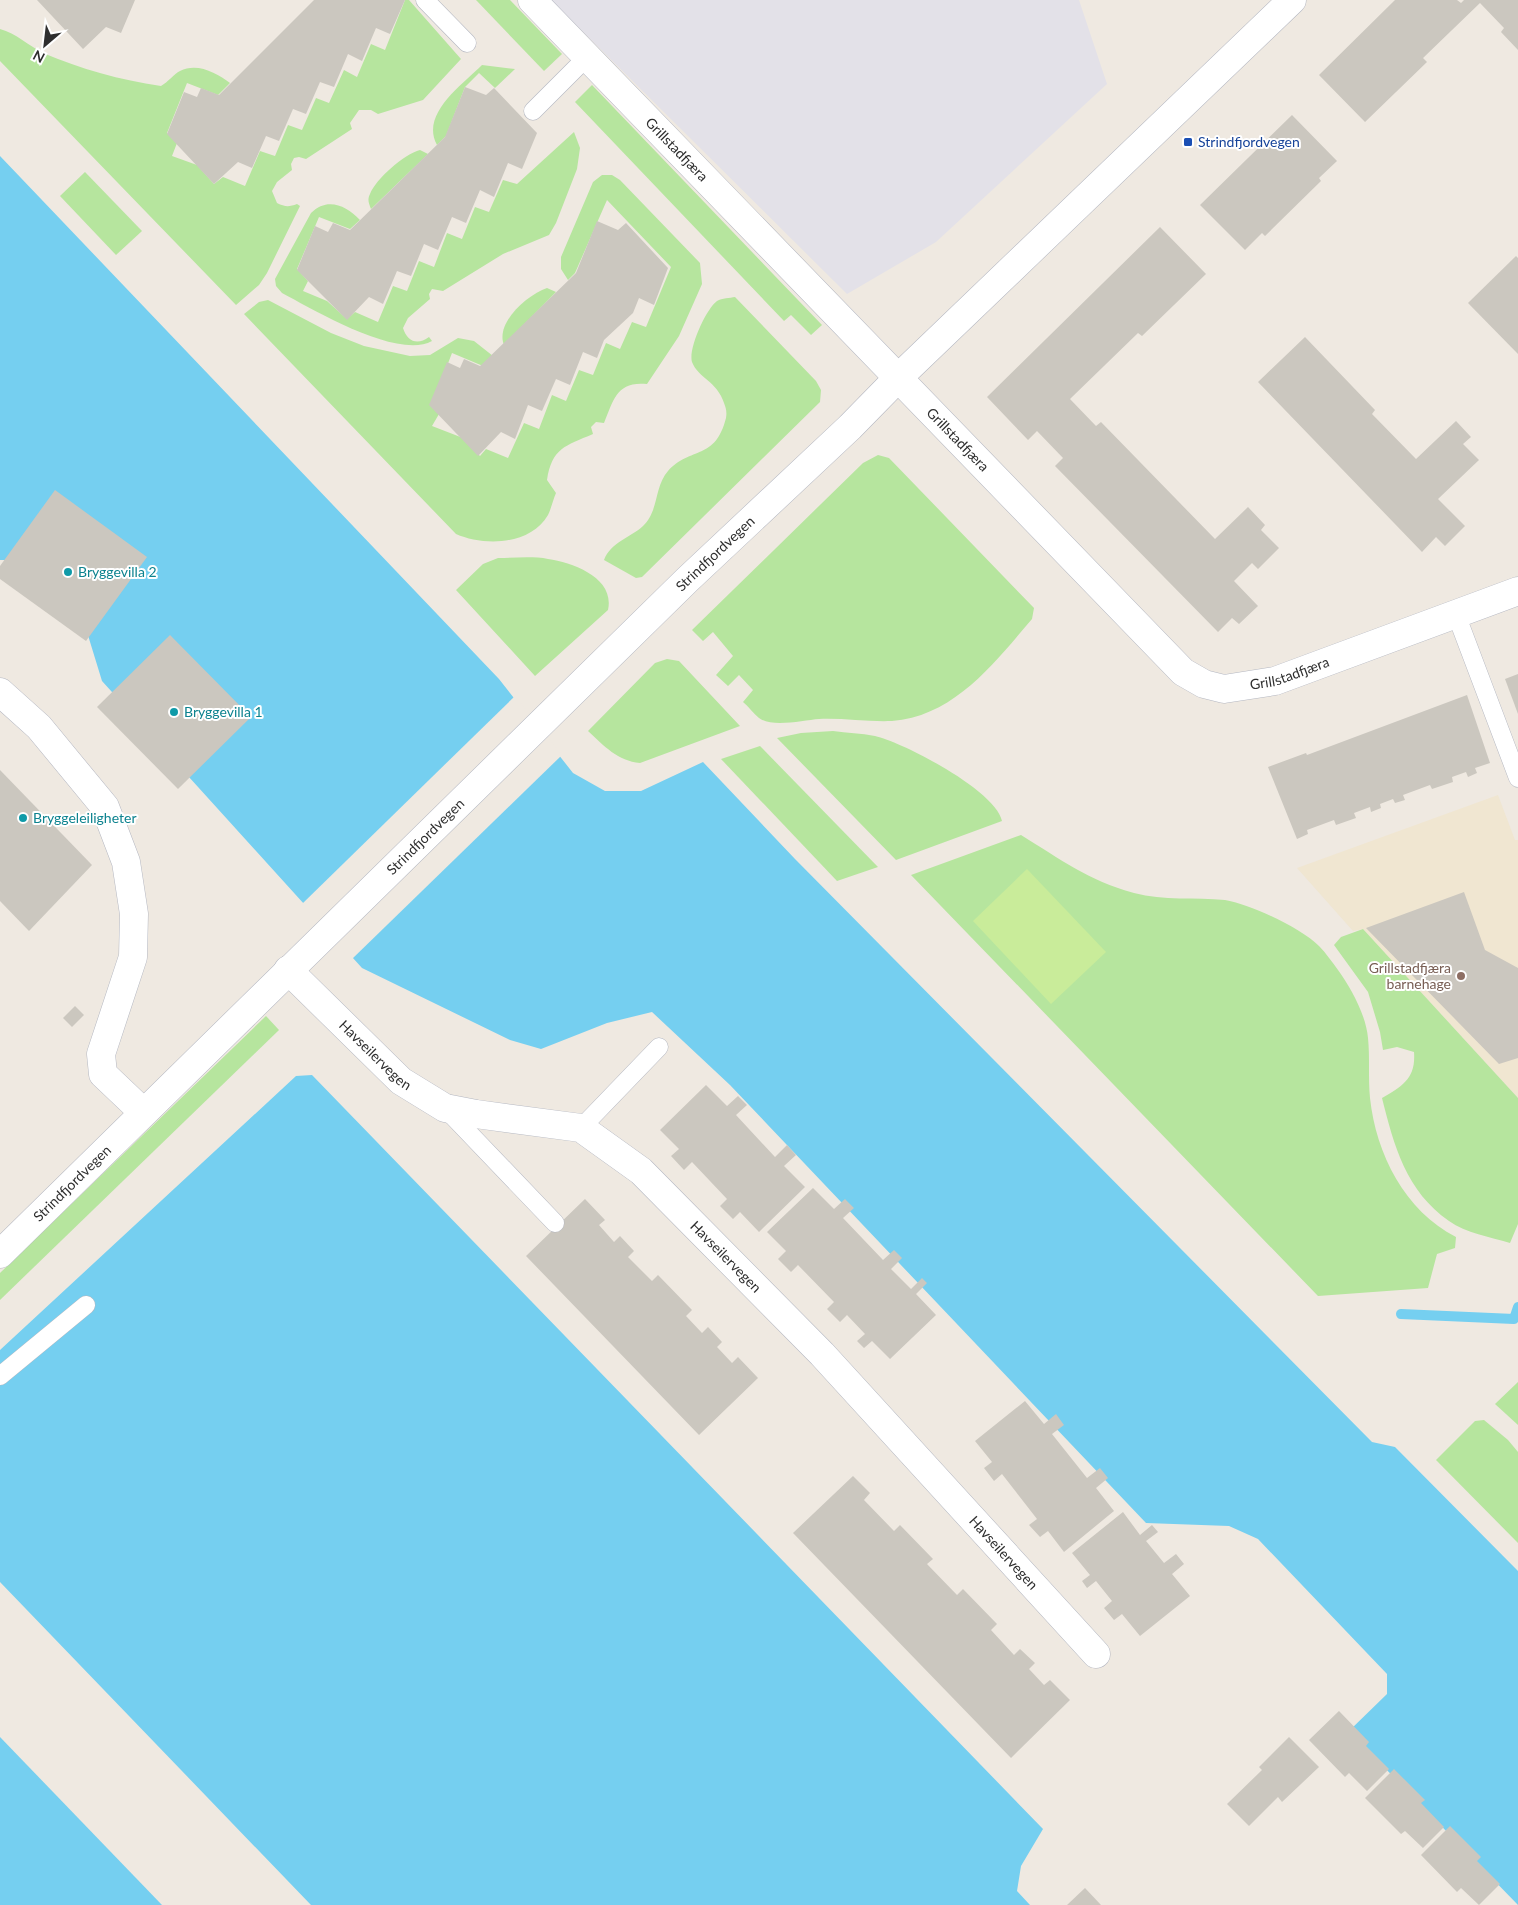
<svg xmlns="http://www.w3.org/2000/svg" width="1518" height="1905" font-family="Lato,sans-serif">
<rect width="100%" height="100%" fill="#efe9e1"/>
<!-- industrial -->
<polygon fill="#e3e1e8" points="551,0 1079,0 1107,84 936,242 847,294"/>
<!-- education -->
<polygon fill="#f0e6d1" points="1498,795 1515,840 1518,840 1518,1098 1363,929 1353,931 1297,868"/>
<!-- green -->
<g fill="#b6e59e">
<path d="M405 0H409L461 59 423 100 378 114 371 110H359L350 123 352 129 306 159 299 157 294 158 291 164 292 170 277 182 272 191 277 203C285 207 289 207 297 204L300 206 267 273 259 285 236 305 0 61V29C16 33 29 46 43 53 81 69 120 80 161 86 168 82 174 74 180 71 197 62 217 73 230 83L218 95 187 83 167 133 177 143 172 156 197 165 214 184 223 177 245 186 260 151 275 156 288 125 302 130 316 98 329 103 344 70 357 77 371 44 385 50Z"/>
<polygon points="476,0 510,0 562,54 544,71"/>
<path d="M482 65 515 69 495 88 479 73 465 87 446 136 437 145C420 114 462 85 482 65Z"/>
<polygon points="592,85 822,325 811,335 791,315 784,321 575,102"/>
<path d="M574 132 580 148 577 169 556 223 549 235 503 254 443 291 432 289 429 294 430 299 408 318 403 328C407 341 417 346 429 337L432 341C398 360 314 310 282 293L276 286 275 279 311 213C327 197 346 205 360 220L350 229 319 217 297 269 308 281 303 291 327 301 347 319 355 312 378 322 393 286 407 291 419 261 434 267 447 233 462 239 475 207 489 212 503 180 517 184Z"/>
<path d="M420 150 428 154 371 209C369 203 367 200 370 194 376 179 404 154 420 150Z"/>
<polygon points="85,172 142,231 116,255 60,196"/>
<path d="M602 175H612L620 180 700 263 702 284 679 336 647 384C617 381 614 399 604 423L596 422 591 427 593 434C565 446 552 448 547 480L556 493C553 500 551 509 548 515 530 546 483 546 456 534L244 314 259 302 268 300 331 333 364 346 410 356 430 355 458 338 474 341 493 356 483 366 452 353 432 405 439 414 432 426 463 438 480 456 486 449 508 458 524 423 539 429 552 395 566 401 579 370 593 375 606 343 620 349 632 322 646 327 671 267 607 200 575 273 568 280 561 269V257L593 182Z"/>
<path d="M547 288 556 292 504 345C495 323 527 295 547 288Z"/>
<path d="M735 297 816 381 821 390 820 402 642 577 636 578 604 560C611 542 630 538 643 526 659 511 654 487 668 471 691 446 715 461 726 418 727 412 726 408 724 403 717 381 698 378 692 362 688 349 706 309 717 301 722 298 730 298 735 297Z"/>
<path d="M878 455 889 458 1034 608 1032 619C995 662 955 716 892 721 868 722 843 718 819 719 804 720 772 728 759 718 754 714 749 707 743 702L753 690 739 675 728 686 716 675 733 656 713 632 703 641 692 630 863 463Z"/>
<path d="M498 558C514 558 533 556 548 559 574 563 615 578 608 610L535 676 456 590 483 564Z"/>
<path d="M667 659 679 661 740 726 640 763C618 761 604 746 588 731L655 663Z"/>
<path d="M833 731C847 733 861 733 875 736 905 743 996 791 1002 821L896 860 777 738 801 733Z"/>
<polygon points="760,746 878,867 837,881 721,759"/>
<path d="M1021 835C1062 860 1087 880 1134 893 1164 901 1195 897 1225 900 1250 904 1301 928 1319 946 1326 953 1332 962 1338 970 1351 988 1366 1015 1368 1038 1370 1058 1368 1078 1370 1098 1376 1154 1405 1211 1456 1237L1455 1248 1437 1254 1428 1288 1318 1296 911 875Z"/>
<path d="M1363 929 1518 1098V1224L1510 1243C1490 1237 1466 1233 1449 1221 1406 1191 1394 1146 1382 1098 1403 1086 1416 1078 1414 1052L1397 1047 1383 1050 1380 1032 1368 992 1334 945 1341 937Z"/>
<polygon points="266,1016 279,1030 0,1300 0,1273"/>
<polygon points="1518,1382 1518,1425 1495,1404"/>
<polygon points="1484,1420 1508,1440 1518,1452 1518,1543 1436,1460 1475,1421"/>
</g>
<!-- pitch -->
<polygon fill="#c9ec9a" points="1027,869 1106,952 1051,1004 973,921"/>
<!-- water -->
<g fill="#75cff0">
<polygon points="0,156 499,679 573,773 605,791 641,791 703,762 795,859 1372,1442 1395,1447 1518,1571 1518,1905 1349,1731 1387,1694 1387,1674 1258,1539 1229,1526 1146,1523 730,1085 652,1012 607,1023 541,1049 510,1040 362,968 102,681 83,619 9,560 0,560"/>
<polygon points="312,1075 1043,1829 1021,1866 1017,1891 1030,1905 311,1905 0,1582 0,1350 296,1076"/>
<polygon points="0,1737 162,1905 0,1905"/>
</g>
<!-- pier -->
<polygon fill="#efe9e1" points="515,696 562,755 351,960 302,904"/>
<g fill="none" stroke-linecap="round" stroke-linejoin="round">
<!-- stream -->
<polyline stroke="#75cff0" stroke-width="10" points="1401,1314 1514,1319 1518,1307"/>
</g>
<!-- building -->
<g fill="#cbc7bf">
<polygon points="37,0 135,0 121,33 106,27 83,49"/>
<polygon points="314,0 405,0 390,34 376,28 362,61 348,54 334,87 320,82 306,114 293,109 279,141 266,136 252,168 238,162 214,184 167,134 184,92 197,97 201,88 219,95"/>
<polygon points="1395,0 1457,0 1461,3 1464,0 1518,0 1518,50 1501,32 1504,28 1480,3 1423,58 1427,62 1365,122 1319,75"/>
<polygon points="465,87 486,95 494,88 537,133 522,169 508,163 494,197 480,190 466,223 452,217 438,250 424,244 411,276 397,271 383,304 369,297 347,320 297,270 315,226 328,232 333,223 350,230 445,137"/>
<polygon points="1292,115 1337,161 1319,178 1321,181 1265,236 1262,233 1245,250 1200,205"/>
<polygon points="597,221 618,230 626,223 668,268 654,305 639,298 633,313 604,340 597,358 583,352 570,385 556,379 542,411 528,405 515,439 501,432 478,456 429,405 447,362 460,368 464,359 480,366 576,273"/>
<polygon points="1160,227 1206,274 1142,336 1138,333 1070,399 1096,426 1101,422 1215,539 1248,507 1265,525 1261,530 1279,548 1258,569 1252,563 1234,581 1258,606 1239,624 1232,618 1218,632 1055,466 1063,458 1037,431 1028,440 987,397"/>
<polygon points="1516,256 1518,258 1518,354 1468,303"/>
<polygon points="1305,337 1375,410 1372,414 1416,459 1456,421 1471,437 1463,444 1479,460 1438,499 1465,526 1445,546 1436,537 1422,552 1258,382"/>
<polygon points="55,490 147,557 86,641 0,579 0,566"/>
<polygon points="170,635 251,717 178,789 97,707"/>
<polygon points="1518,674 1518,714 1505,679"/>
<polygon points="1467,695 1490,763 1475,768 1477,773 1468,777 1466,772 1452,777 1453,782 1432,789 1430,785 1403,795 1405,800 1395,803 1393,799 1380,804 1381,808 1371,812 1370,807 1354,813 1356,818 1336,825 1334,820 1307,830 1308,834 1297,839 1268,767 1306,753 1307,755"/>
<polygon points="0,770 92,865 29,931 0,901"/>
<polygon points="1464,892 1485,950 1518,968 1518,1058 1499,1064 1366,928"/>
<polygon points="75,1006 84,1015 72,1027 63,1018"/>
<polygon points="706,1085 727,1106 738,1096 747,1105 736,1115 775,1157 787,1145 796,1155 784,1166 805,1187 759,1232 740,1212 733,1219 720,1206 727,1199 692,1162 684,1170 671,1156 679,1149 660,1130"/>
<polygon points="813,1188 834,1209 845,1199 854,1208 843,1218 883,1260 894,1250 902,1258 891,1269 911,1289 922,1278 927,1283 916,1294 936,1315 890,1359 872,1341 864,1348 857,1341 865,1334 847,1315 840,1322 827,1309 834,1302 798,1265 791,1272 778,1259 786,1251 767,1232"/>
<polygon points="585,1199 605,1220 599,1225 614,1242 620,1236 634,1251 628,1257 652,1281 658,1275 692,1310 686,1316 702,1333 708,1327 722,1342 717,1347 732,1363 738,1357 758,1378 699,1435 526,1256"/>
<polygon points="1025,1401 1044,1424 1056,1414 1064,1425 1052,1434 1087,1478 1100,1468 1108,1478 1096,1488 1114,1511 1064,1552 1048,1531 1040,1537 1029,1525 1037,1519 1002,1474 994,1481 984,1468 992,1462 975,1441"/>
<polygon points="853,1476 870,1493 864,1500 894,1531 900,1525 933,1559 927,1564 957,1595 963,1589 997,1624 991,1630 1014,1655 1020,1649 1035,1663 1029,1669 1044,1685 1050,1680 1070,1700 1011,1758 793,1533"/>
<polygon points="1123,1512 1140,1535 1152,1525 1158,1532 1146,1541 1164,1563 1176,1554 1184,1564 1172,1574 1190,1596 1140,1636 1122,1614 1114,1620 1104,1608 1112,1601 1096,1581 1087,1588 1082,1581 1090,1575 1072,1553"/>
<polygon points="1339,1711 1369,1742 1366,1746 1389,1769 1367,1791 1349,1773 1345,1777 1309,1740"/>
<polygon points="1289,1737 1319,1767 1282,1802 1278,1797 1249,1826 1227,1804 1262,1770 1259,1767"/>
<polygon points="1394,1769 1425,1800 1421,1803 1444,1827 1423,1848 1405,1831 1401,1834 1365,1798"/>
<polygon points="1450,1826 1481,1857 1477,1861 1500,1884 1479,1905 1461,1888 1457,1892 1421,1855"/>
<polygon points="1085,1888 1101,1905 1067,1905"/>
</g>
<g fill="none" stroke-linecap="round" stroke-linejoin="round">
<!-- service casing -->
<g stroke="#b4b7c1" stroke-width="19">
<g id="service">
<polyline points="425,0 467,43"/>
<polyline points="533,111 587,57"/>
<polyline points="1456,614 1518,778"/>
<polyline points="445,1108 555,1223"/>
<polyline points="581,1128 659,1047"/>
<polyline points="0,1376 86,1305"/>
</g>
</g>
<!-- minor casing -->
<g stroke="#b4b7c1" stroke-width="29">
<g id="minor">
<path id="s1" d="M532 0 1183 672 1204 684 1224 689 1275 681 1518 591"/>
<polyline points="0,692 39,727 105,807 126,862 134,914 133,957 101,1054 103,1074 143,1112"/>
<path id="s2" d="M288 970 401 1081 445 1108 476 1114 581 1128 641 1171 822 1354 1096 1654"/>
<path id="s3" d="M0 1254 687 580 850 427 898 378 1292 0"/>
</g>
</g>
<!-- service -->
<use href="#service" stroke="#fff" stroke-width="18"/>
<!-- minor -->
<use href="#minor" stroke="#fff" stroke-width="28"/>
</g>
<!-- markers -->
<rect fill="#1a4fb4" stroke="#fff" stroke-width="2" x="1183" y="137" width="10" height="10" rx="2.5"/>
<g fill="#0f9aa8" stroke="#fff" stroke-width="2">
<circle cx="68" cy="572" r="5"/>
<circle cx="174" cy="712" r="5"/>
<circle cx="23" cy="818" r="5"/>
</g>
<circle fill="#8d6e63" stroke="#fff" stroke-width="2" cx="1461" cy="976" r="5"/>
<g text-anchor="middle" stroke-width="4" stroke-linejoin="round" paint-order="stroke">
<!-- transit labels -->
<g font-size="14" fill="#164399" stroke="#fff" text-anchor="start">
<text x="1198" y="147">Strindfjordvegen</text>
</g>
<!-- street labels -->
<g font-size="14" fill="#2e2e2e" stroke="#fff">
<text dy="5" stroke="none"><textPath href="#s1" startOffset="208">Grillstadfjæra</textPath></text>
<text dy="5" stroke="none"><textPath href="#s1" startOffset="612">Grillstadfjæra</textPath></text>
<text dy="5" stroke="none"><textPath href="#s3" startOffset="1001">Strindfjordvegen</textPath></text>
<text dy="5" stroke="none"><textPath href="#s1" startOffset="1048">Grillstadfjæra</textPath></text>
<text dy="5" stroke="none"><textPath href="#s3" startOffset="596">Strindfjordvegen</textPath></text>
<text dy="5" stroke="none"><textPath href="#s2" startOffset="122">Havseilervegen</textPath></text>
<text dy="5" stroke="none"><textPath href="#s3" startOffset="101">Strindfjordvegen</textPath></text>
<text dy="5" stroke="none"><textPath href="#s2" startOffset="542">Havseilervegen</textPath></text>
<text dy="5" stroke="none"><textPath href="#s2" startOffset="948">Havseilervegen</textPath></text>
</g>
<!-- culture labels -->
<g font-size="14" fill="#0d838f" stroke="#fff" text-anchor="start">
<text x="78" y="577">Bryggevilla 2</text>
<text x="184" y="717">Bryggevilla 1</text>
<text x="33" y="823">Bryggeleiligheter</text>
</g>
<!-- education labels -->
<g font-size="14" fill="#785e54" stroke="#fff" text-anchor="end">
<text x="1451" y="973">Grillstadfjæra<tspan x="1451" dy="16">barnehage</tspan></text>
</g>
</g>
<!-- north arrow -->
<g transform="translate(45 45) rotate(208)" stroke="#ffffff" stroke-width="4" paint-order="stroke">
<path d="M0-4L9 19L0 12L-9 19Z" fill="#2e2e2e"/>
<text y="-8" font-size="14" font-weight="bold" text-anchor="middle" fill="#2e2e2e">N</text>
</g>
</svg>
